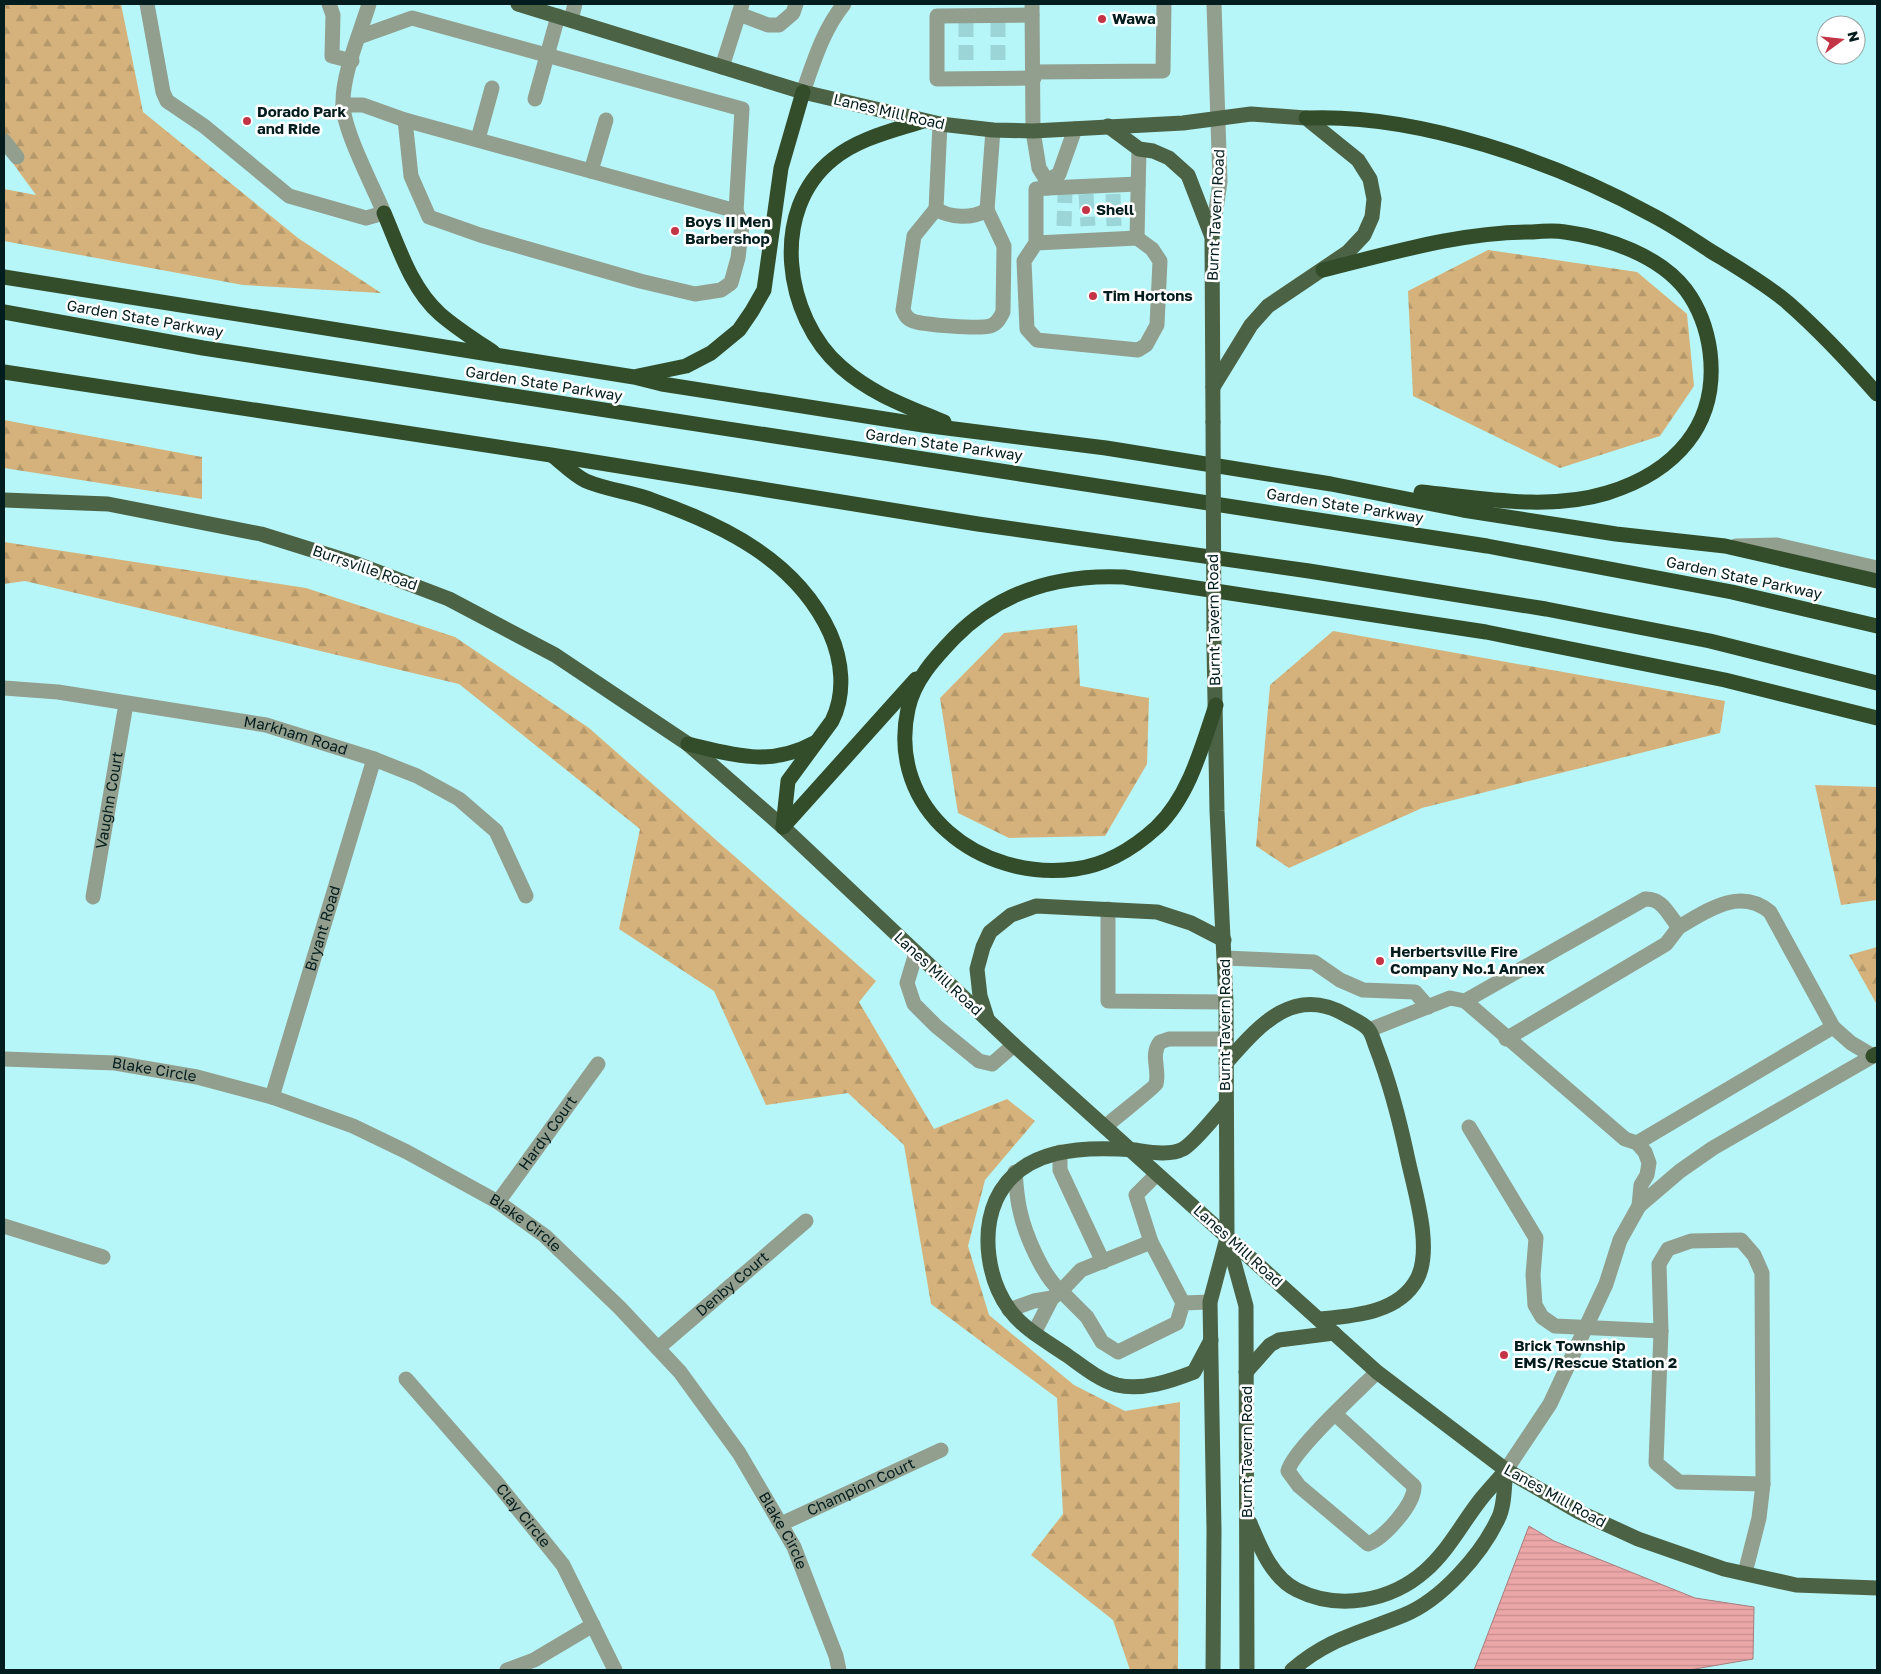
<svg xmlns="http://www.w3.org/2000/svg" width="1881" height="1674" font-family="'Golos Text',sans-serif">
<defs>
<pattern id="forest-firs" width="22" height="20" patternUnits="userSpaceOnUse" patternTransform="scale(1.25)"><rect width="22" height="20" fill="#d5b27b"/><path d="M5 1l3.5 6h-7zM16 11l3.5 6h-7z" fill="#b5986a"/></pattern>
<pattern id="water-rules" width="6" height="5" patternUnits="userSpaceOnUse" patternTransform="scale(1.25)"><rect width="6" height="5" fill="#eba6a7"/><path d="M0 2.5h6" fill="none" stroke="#c88e8f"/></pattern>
</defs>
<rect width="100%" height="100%" fill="#b7f6f8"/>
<!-- forest -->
<g fill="url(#forest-firs)">
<polygon points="4,4 121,4 143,112 298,238 381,293 243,285 4,241 4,189 36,195 4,151"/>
<polygon points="1488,250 1637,272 1687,314 1694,386 1660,436 1560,468 1413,396 1408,291"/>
<polygon points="4,420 202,457 202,499 4,468"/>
<polygon points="4,542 306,588 455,637 589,728 876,981 859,1002 934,1129 1007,1099 1035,1121 985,1180 968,1246 989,1315 1074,1385 1125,1411 1180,1402 1178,1670 1130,1670 1113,1620 1031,1555 1063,1514 1057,1398 931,1304 904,1145 848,1093 766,1105 714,991 619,929 640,829 459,684 25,581 4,584"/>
<polygon points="1077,625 1080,686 1149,698 1147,764 1105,836 1009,838 958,813 940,698 1004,633"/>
<polygon points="1333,631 1725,701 1720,733 1422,808 1289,868 1256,846 1270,685"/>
<polygon points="1815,785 1877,787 1877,900 1841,905"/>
<polygon points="1877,947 1877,1003 1876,1003 1849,955"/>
</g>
<!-- water -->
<polygon fill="url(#water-rules)" stroke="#a57d7e" points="1529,1526 1554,1541 1695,1598 1754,1607 1753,1659 1689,1670 1474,1670"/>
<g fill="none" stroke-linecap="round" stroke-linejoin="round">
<!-- minor-tunnel -->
<g stroke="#9cd5d7" stroke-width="15" stroke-dasharray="15 8" stroke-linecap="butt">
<polyline points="966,22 966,65"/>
<polyline points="998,22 998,64"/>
<polyline points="1086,194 1088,226"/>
<polyline points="1113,194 1114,226"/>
<polyline points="1064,226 1065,194"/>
</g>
<!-- minor -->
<g stroke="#929f8e" stroke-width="15">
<path d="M147 4 163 92 167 101 204 126 289 196 366 218 384 213C373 186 344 132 343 105 342 74 360 34 369 4"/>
<polyline points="329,4 333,15 332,56 352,61"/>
<polyline points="1032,4 1033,131 1039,168 1047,181 1059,174 1075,129"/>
<polyline points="739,14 768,25 779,25 793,13 796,4"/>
<polyline points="1032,15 937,16 937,79 1034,78"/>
<polyline points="571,20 575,4"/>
<polyline points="722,67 742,4"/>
<polyline points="1034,72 1163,71 1164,4"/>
<path d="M803 92C814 61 823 30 844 4"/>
<polyline points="535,99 558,16"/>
<polyline points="343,105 363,105 405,120 736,211 742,109 412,18 359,37"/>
<polyline points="405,120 411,176 429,217 480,235 640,281 695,294 721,290 731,283 738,258 742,225 736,211"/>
<path d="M940 124 936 209C950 218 972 219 987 210L993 130"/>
<polyline points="478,139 492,88"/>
<polyline points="4,141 17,157"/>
<polyline points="591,171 606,120"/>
<polyline points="1048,188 1138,184"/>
<path d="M936 209 914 236 903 310C905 315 907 319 913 321 924 325 979 329 990 326 997 324 1000 318 1003 312L1004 246 987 210"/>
<polyline points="1212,237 1220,182 1214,4"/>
<polyline points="1137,238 1139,149"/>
<polyline points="1036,243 1137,238 1152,249 1160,261 1157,325 1146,345 1138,350 1037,340 1027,329 1024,261 1036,243 1036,189 1048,188 1047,181"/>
<polyline points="1736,546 1777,545 1877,568"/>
<path id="s1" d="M4 688 58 692 266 725 374 759 417 776 459 799 496 831 526 896"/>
<path id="s2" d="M93 897 126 704"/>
<polyline points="1108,909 1108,1001 1226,1002"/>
<polyline points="916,953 907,983 914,1004 936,1026 979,1061 992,1064 1014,1045"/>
<polyline points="1225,958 1314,962 1340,980 1363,990 1415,992 1428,1007"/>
<path d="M1465 1001 1645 899C1663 898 1668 915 1679 927 1708 910 1740 887 1770 912L1833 1027 1851 1043 1873 1056 1713 1148 1680 1171 1639 1206"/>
<polyline points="1369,1030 1450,998 1465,1001 1625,1139 1637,1143 1645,1152 1649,1163 1647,1175 1641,1185 1639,1206 1620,1240 1606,1284 1550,1404 1506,1470"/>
<polyline points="1506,1039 1666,944 1679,927"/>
<path id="s3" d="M4 1059 115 1063 197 1077 272 1097 353 1126 407 1152 498 1202 545 1236 620 1308 680 1372 739 1453 794 1547 836 1656 839 1670"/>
<path id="s4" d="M272 1097 374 759"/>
<path d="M1105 1127C1112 1120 1154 1088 1156 1084 1160 1070 1150 1055 1160 1042L1169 1039H1226"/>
<polyline points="1469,1127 1536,1238 1533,1275 1535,1305 1542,1317 1555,1326 1661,1331 1659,1264 1668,1249 1691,1241 1741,1240 1754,1255 1762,1273 1763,1484 1759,1518 1745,1573"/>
<polyline points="1637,1143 1833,1027"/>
<polyline points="1060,1152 1060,1170 1103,1262"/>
<path d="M1015 1172C1016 1185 1017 1199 1020 1211 1025 1234 1043 1277 1061 1291L1081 1270 1151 1242"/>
<polyline points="1157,1174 1136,1195 1151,1242 1183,1303"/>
<path id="s5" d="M498 1202 598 1064"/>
<polyline points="4,1226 103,1257"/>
<polyline points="1052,1298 1061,1291 1087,1317 1102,1342 1118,1352 1177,1323 1183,1303 1210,1302"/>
<polyline points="1009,1310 1034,1301 1052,1298 1034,1333"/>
<polyline points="1661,1331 1656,1463 1679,1482 1763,1484"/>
<path id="s6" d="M658 1348 806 1221"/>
<path id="s7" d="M406 1379 497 1483 563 1565 615 1670"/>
<path d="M1335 1414 1414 1486C1415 1504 1384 1538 1368 1544L1299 1486 1288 1471C1292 1451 1359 1390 1377 1372"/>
<path id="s8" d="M781 1524 941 1450"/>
<polyline points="507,1670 534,1660 593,1625"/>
</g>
<!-- major -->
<g stroke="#4c6245" stroke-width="15">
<polyline points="518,4 803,92 940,124 993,130 1033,131 1183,123 1251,114 1306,118 1358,160 1370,179 1374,199 1372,217 1364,235 1348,252 1268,306 1251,325 1213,387"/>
<polyline points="1108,126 1139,149 1153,151 1169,158 1188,175 1212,237 1213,422"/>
<polyline points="4,500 108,504 261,534 357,564 449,599 555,655 688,744 783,827 1014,1045 1377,1372 1506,1470 1579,1512 1638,1539 1724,1569 1796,1585 1877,1588"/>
<polyline points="1214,646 1217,811 1226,1002 1227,1237 1246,1306 1247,1670"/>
<polyline points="987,1018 980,996 977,969 983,947 990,932 1011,915 1036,906 1157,912 1191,923 1224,940"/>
<path d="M1226 1063C1258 1027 1293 984 1346 1015 1353 1019 1363 1023 1368 1029 1372 1033 1374 1042 1376 1047 1390 1083 1400 1122 1408 1160 1415 1192 1433 1249 1417 1279 1399 1313 1354 1316 1320 1319"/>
<path d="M1211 1340 1194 1372C1171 1381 1142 1391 1117 1385 1099 1380 1082 1366 1068 1356 1048 1342 1023 1329 1009 1309 988 1280 981 1234 996 1200 1020 1147 1084 1146 1135 1150 1149 1152 1170 1156 1183 1149 1195 1142 1215 1116 1225 1105"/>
<polyline points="1246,1372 1270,1345 1279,1340 1334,1333"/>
<path d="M1250 1523C1260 1547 1272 1578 1297 1590 1339 1611 1391 1601 1425 1571 1449 1550 1462 1523 1481 1499 1489 1489 1498 1480 1506 1470"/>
<polyline points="1213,1670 1214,1530 1210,1302 1227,1238"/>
<path d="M1292 1670C1329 1638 1360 1633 1404 1615 1441 1600 1481 1555 1498 1519 1505 1506 1504 1485 1506 1470"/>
</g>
<!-- highway -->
<g stroke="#334d2b" stroke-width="15">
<path d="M1306 118C1418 113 1556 162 1654 216 1673 226 1691 238 1709 250 1735 266 1763 282 1787 302 1819 330 1849 362 1877 394"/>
<path d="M923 121C892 131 859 138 833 159 769 210 784 317 841 367 873 395 906 406 944 422"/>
<path d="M384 213C399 248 411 288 440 314 456 328 475 340 493 352"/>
<path d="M1323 270C1392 253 1460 232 1532 232 1543 231 1554 230 1565 232 1608 238 1659 255 1686 290 1700 309 1707 329 1710 352 1719 425 1675 472 1607 493 1548 511 1481 498 1421 492"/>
<polyline points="4,277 634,377 662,384 923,425 1106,448 1331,484 1463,510 1616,534 1725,546 1877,581"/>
<polyline points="4,312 203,348 1487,546 1732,592 1877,626"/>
<polyline points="4,372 551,455 978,524 1309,571 1546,609 1710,641 1877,683"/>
<polyline points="638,376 686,366 711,353 739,330 752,311 764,290 781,168 803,92"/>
<path d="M553 456C563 464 575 476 586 481 607 490 631 492 652 500 724 525 797 561 830 633 842 660 846 693 832 721L788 781 783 827"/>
<path d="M1216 705C1202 747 1189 796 1157 827 1134 848 1106 865 1075 869 981 882 886 810 908 709 914 680 935 658 954 638 1000 591 1060 574 1124 577L1486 632 1725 680 1877 718"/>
<path d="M688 744C734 755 770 767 814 743"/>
<polyline points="783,827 916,679"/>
<polyline points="1873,1056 1877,1054"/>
</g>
<!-- major-bridge -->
<polyline stroke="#4c6245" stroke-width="15" points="1213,422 1214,646"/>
</g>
<!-- markers -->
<g fill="#c43447" stroke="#fff" stroke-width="2">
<circle cx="1102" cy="19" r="5"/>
<circle cx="247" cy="121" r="5"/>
<circle cx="1086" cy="210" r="5"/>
<circle cx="675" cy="231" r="5"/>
<circle cx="1093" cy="296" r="5"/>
<circle cx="1380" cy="961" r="5"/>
<circle cx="1504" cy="1355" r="5"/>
</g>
<g text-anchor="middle" stroke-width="5" stroke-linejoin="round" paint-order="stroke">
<!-- poi labels -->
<g font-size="15" font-weight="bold" fill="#031c1d" stroke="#fff" text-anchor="start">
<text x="1112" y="24">Wawa</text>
<text x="257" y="117">Dorado Park<tspan x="257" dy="17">and Ride</tspan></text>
<text x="1096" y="215">Shell</text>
<text x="685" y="227">Boys II Men<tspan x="685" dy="17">Barbershop</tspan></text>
<text x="1103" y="301">Tim Hortons</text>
<text x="1390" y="957">Herbertsville Fire<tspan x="1390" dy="17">Company No.1 Annex</tspan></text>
<text x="1514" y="1351">Brick Township<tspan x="1514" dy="17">EMS/Rescue Station 2</tspan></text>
</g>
<!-- street labels -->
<g font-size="15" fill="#031c1d" stroke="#fff">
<text transform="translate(889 112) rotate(13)" y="5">Lanes Mill Road</text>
<text transform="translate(1216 215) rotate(-87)" y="5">Burnt Tavern Road</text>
<text transform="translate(145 319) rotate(10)" y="5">Garden State Parkway</text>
<text transform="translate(544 384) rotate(9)" y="5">Garden State Parkway</text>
<text transform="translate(944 445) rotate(8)" y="5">Garden State Parkway</text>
<text transform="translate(1345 506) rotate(9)" y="5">Garden State Parkway</text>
<text transform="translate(365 568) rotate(19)" y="5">Burrsville Road</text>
<text transform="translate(1744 578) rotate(12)" y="5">Garden State Parkway</text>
<text transform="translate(1214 620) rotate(-91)" y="5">Burnt Tavern Road</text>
<text dy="5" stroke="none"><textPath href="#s1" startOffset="296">Markham Road</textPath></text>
<text dy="5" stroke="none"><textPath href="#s2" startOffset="98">Vaughn Court</textPath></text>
<text dy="5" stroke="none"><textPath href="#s4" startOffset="176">Bryant Road</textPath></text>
<text transform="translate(938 974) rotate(43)" y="5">Lanes Mill Road</text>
<text transform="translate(1225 1025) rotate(-90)" y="5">Burnt Tavern Road</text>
<text dy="5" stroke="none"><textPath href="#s3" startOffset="151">Blake Circle</textPath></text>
<text dy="5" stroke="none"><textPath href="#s5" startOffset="85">Hardy Court</textPath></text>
<text dy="5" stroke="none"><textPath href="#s3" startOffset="556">Blake Circle</textPath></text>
<text transform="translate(1238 1246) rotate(42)" y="5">Lanes Mill Road</text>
<text dy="5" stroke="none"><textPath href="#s6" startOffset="98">Denby Court</textPath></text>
<text transform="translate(1247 1452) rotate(-90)" y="5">Burnt Tavern Road</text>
<text dy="5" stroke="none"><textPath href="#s8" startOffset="88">Champion Court</textPath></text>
<text transform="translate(1555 1496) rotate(29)" y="5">Lanes Mill Road</text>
<text dy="5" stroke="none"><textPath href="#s7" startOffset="180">Clay Circle</textPath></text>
<text dy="5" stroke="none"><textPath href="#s3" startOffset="961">Blake Circle</textPath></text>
</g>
</g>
<!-- border -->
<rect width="1881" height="1674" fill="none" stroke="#031c1d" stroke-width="10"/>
<!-- north arrow -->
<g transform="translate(1841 40) rotate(75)"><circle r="24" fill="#ffffff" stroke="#9aa4a5"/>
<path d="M0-4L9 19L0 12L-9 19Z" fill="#c43447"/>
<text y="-8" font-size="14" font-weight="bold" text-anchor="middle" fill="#031c1d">N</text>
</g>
</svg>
